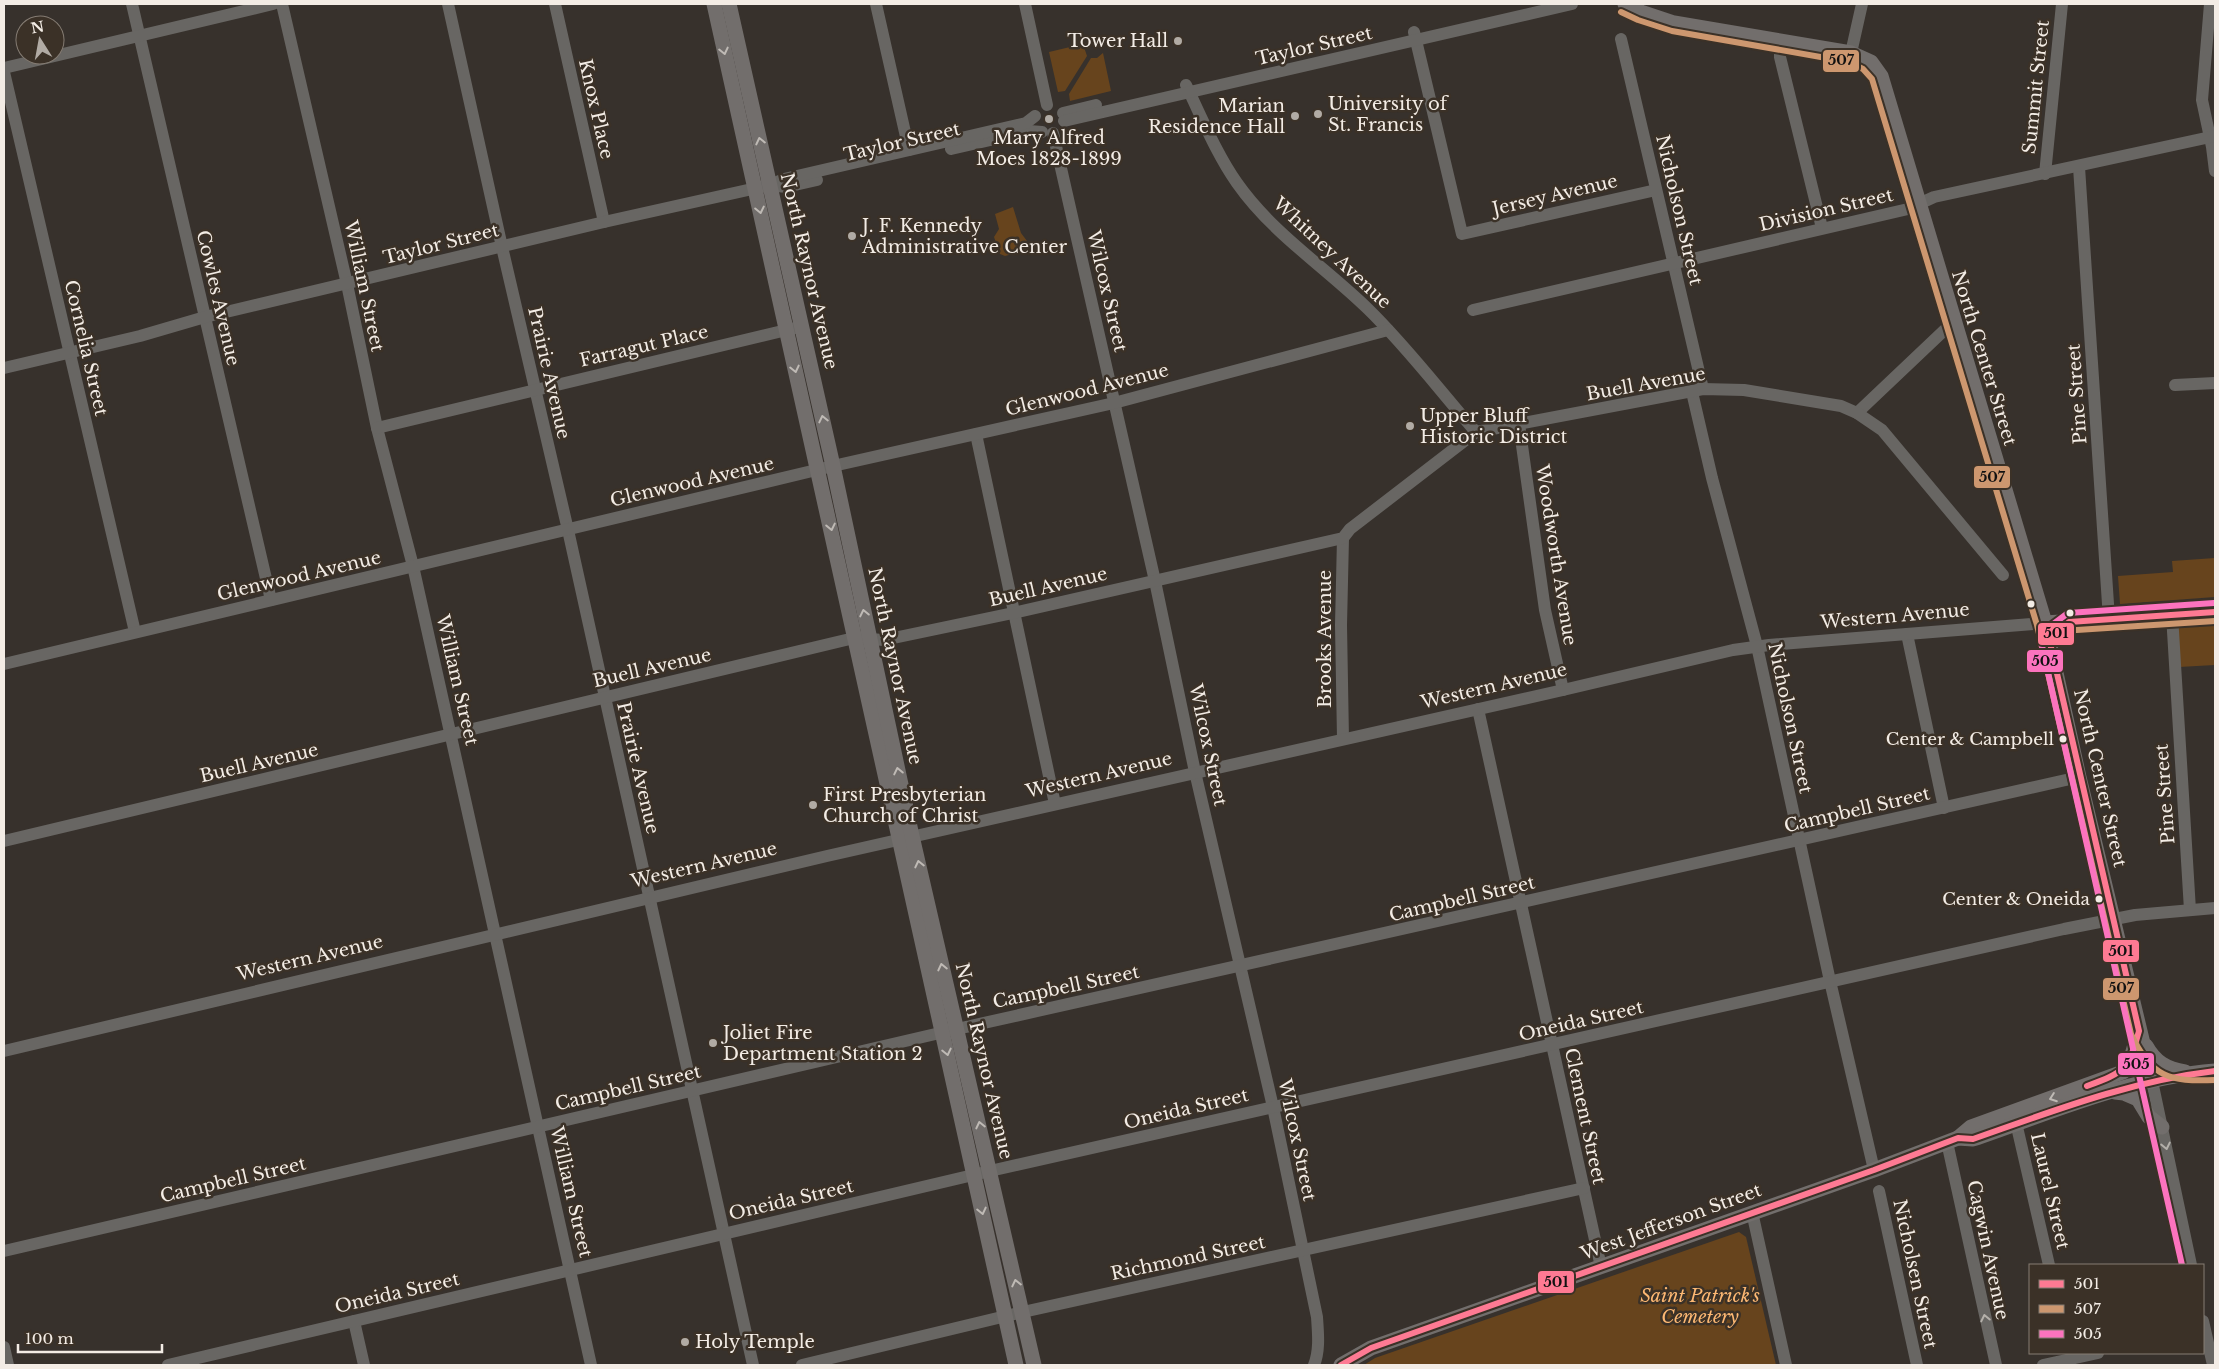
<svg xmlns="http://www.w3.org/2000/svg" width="2219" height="1369" font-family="'Libre Baskerville',serif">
<rect width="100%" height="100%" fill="#37312c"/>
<!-- green -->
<g fill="#67441d">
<polygon points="1087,43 1084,47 1087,56 1065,91 1058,92 1049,52"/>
<polygon points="1103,53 1111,91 1070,101 1069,94 1091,58 1097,58"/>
<polygon points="1013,207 1021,233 1027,241 1020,252 1005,256 1000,254 994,237 999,229 995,214"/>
<polygon points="2215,558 2215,597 2120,604 2118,576 2173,572 2172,561"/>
<polygon points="2215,625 2215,665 2179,667 2177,628"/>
<polygon points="1739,1232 1746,1237 1776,1365 1364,1365 1375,1358"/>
</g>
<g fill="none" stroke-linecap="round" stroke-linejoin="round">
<!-- minor -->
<g stroke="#686663" stroke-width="12">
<polyline points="132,4 271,600"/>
<polyline points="282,4 347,284 377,428 413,566 591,1365"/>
<polyline points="448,4 502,247 568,530 753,1365"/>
<polyline points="555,4 604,222"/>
<polyline points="876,4 909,150"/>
<polyline points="1025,4 1047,105"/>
<polyline points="2210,4 2202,100 2212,147 2215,171"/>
<polyline points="1414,32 1462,234 1656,190"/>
<polyline points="1621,39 1703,389"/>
<polyline points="1780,42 1780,57 1822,228"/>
<polyline points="1851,53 1862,4"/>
<polyline points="4,68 273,4"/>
<polyline points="4,72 135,632"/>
<path d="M1186 85C1202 118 1216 153 1237 183 1272 233 1325 267 1368 309 1407 347 1440 391 1476 432"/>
<polyline points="1063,113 1096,105"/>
<polyline points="1064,121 1572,4"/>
<path d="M1053 133 1155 581 1195 772 1273 1107 1317 1317C1318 1333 1320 1350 1314 1365"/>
<polyline points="951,149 1029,131 1042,132"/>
<polyline points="2079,167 2109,619"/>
<polyline points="2045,174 2062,4"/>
<polyline points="770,185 786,187 817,180"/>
<polyline points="1473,310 1908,209 1934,197 2215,136"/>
<polyline points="4,368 140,336 205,317 604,222 770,185 784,179 1026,123 1035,116"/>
<polyline points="2175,385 2215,383"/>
<polyline points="1692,392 1712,478 1757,646 1830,981 1874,1170"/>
<polyline points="1857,413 1953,322"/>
<polyline points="1519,424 1545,610 1563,690"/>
<polyline points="377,428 795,328"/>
<polyline points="976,434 1055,804"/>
<polyline points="1343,538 1341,625 1343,739"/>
<polyline points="2172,615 2190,910"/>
<polyline points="1907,634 1944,808"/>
<polyline points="4,664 833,466 1114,403 1388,330"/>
<polyline points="1478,709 1601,1267"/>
<polyline points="4,841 854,638 884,640 1013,613 1343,538 1350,529 1476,432 1703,389 1744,390 1841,406 1857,413 1882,430 2003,575"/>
<polyline points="4,1051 827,856 1563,690 1733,650 1769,645 2045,623"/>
<polyline points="2152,1081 2191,1265"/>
<polyline points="2014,1114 2049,1265"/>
<polyline points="1947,1142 1996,1365"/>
<polyline points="1879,1191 1917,1365"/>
<polyline points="1752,1212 1786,1365"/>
<polyline points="4,1251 957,1029 2079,777"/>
<polyline points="354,1321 364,1365"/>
<polyline points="2203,1321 2213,1365"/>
<polyline points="4,1347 8,1365"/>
<polyline points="168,1365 990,1171 2064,929 2135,915 2215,908"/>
<polyline points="802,1365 1023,1312 1584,1188"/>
<polyline points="2043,1365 2098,1353"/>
</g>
<!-- major -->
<g stroke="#726e6c" stroke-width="15">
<polyline points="714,4 1016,1365"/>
<polyline points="729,4 833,466 912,836 1034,1365"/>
<polyline points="1625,4 1641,12 1674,23 1851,53 1871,62 1881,76 2045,623 2079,777 2152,1081"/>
<polyline points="2045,623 2215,612"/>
<path d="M2146 1046C2155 1062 2166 1069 2185 1072"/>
<polyline points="2115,1092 2124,1093 2138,1099 2149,1117 2162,1127"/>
<polyline points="1958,1138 1971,1127 2123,1072 2129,1065 2139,1031"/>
<path d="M1341 1365 1371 1348 1874 1170 1958 1138 1973 1139C2052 1112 2131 1077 2215 1071"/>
</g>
<!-- bus-1 casing -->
<g stroke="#3b3127" stroke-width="10">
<g id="bus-1">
<path d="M2087 1086C2125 1072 2128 1070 2139 1031L2050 643 2058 631 2069 622 2215 612"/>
<path d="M1341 1365 1371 1348 1874 1170 1958 1138 1973 1139C2053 1111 2130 1081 2215 1071"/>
</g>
</g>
<!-- bus-2 casing -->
<g stroke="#3b3127" stroke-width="10">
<g id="bus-2">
<path d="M1621 12 1638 20 1672 31 1849 62 1863 69 1872 79 2037 625 2131 1034C2151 1077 2169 1082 2215 1080"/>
<polyline points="2046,632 2215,621"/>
</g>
</g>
<!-- bus-3 casing -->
<g stroke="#3b3127" stroke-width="10">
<polyline id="bus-3" points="2182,1265 2041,642 2052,625 2068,613 2214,603"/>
</g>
<!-- bus-1 -->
<use href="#bus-1" stroke="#fe7a93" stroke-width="6"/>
<!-- bus-2 -->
<use href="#bus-2" stroke="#cd976f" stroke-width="6"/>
<!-- bus-3 -->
<use href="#bus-3" stroke="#fc73be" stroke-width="6"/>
</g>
<!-- one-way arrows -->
<defs><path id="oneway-chevron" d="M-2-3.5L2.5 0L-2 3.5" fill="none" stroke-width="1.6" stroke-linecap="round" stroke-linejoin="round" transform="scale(1.25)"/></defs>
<g stroke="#bfbab5">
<use href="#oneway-chevron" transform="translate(724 51) rotate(77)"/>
<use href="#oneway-chevron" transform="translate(760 141) rotate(-103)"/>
<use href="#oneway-chevron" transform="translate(760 210) rotate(78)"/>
<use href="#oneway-chevron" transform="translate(795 369) rotate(77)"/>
<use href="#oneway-chevron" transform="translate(823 419) rotate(-103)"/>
<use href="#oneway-chevron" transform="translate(831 527) rotate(78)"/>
<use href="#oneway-chevron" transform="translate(864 613) rotate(-102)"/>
<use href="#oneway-chevron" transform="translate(898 771) rotate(-102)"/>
<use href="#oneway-chevron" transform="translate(919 864) rotate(-103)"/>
<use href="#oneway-chevron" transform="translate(942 967) rotate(-103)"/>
<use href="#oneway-chevron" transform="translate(947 1052) rotate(77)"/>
<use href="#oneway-chevron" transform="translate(2053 1098) rotate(160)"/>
<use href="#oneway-chevron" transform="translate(980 1125) rotate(-103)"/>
<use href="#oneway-chevron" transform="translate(982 1211) rotate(77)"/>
<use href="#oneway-chevron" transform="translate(1016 1283) rotate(-103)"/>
</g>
<g stroke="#b4b0aa">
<use href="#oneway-chevron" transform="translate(2166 1146) rotate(78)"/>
<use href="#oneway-chevron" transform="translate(1985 1318) rotate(-102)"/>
</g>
<!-- markers -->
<g fill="#b1aba4" stroke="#3b3127" stroke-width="2">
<circle cx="1178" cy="41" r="5"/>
<circle cx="1318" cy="114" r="5"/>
<circle cx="1295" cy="116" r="5"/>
<circle cx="1049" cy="119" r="5"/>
<circle cx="852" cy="236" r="5"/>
<circle cx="1410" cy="426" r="5"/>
<circle cx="813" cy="805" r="5"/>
<circle cx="713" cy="1043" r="5"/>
<circle cx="685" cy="1342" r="5"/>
</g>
<g fill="#f3ece5" stroke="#3b3127" stroke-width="2">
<circle cx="2031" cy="604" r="4.5"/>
<circle cx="2070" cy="613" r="4.5"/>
<circle cx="2063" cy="739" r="4.5"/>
<circle cx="2099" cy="899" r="4.5"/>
</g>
<g text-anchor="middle" stroke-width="5" stroke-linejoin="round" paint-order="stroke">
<!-- bus labels -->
<g font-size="17" fill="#f3ece5" stroke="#3b3127" text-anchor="end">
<text x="2054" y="745">Center &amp; Campbell</text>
<text x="2090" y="905">Center &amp; Oneida</text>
</g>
<!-- poi labels -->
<g font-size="18" fill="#f3ece5" stroke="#3b3127" text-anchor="start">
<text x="1168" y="47" text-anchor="end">Tower Hall</text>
<text x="1328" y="110">University of<tspan x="1328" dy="21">St. Francis</tspan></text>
<text x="1285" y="112" text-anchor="end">Marian<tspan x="1285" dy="21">Residence Hall</tspan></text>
<text x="1049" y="144" text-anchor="middle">Mary Alfred<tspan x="1049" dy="21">Moes 1828-1899</tspan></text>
<text x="862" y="232">J. F. Kennedy<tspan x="862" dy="21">Administrative Center</tspan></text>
<text x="1420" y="422">Upper Bluff<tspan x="1420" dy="21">Historic District</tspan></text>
<text x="823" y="801">First Presbyterian<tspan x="823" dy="21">Church of Christ</tspan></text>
<text x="723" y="1039">Joliet Fire<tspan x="723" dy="21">Department Station 2</tspan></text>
<text x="695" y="1348">Holy Temple</text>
</g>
<!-- street labels -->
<g font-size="18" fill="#f3ece5" stroke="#3b3127">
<text transform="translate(1314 46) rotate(-13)" y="6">Taylor Street</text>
<text transform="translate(2036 87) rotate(-84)" y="6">Summit Street</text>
<text transform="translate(596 109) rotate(77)" y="6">Knox Place</text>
<text transform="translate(902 142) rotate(-13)" y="6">Taylor Street</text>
<text transform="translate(1555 195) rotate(-13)" y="6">Jersey Avenue</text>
<text transform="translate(1679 210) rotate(77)" y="6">Nicholson Street</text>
<text transform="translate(1826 210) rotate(-13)" y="6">Division Street</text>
<text transform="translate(441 244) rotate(-14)" y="6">Taylor Street</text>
<text transform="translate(1332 253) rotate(43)" y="6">Whitney Avenue</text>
<text transform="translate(809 271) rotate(77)" y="6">North Raynor Avenue</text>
<text transform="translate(364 286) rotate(78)" y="6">William Street</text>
<text transform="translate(1107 291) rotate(77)" y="6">Wilcox Street</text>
<text transform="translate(218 298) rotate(77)" y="6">Cowles Avenue</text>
<text transform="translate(644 346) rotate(-13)" y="6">Farragut Place</text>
<text transform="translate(86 348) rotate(77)" y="6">Cornelia Street</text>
<text transform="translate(1984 358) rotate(73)" y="6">North Center Street</text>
<text transform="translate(549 373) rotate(77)" y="6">Prairie Avenue</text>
<text transform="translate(1646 384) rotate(-10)" y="6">Buell Avenue</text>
<text transform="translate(1087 390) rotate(-14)" y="6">Glenwood Avenue</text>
<text transform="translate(2077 394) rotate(-94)" y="6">Pine Street</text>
<text transform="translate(692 482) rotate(-13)" y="6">Glenwood Avenue</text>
<text transform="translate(1556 555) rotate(81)" y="6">Woodworth Avenue</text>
<text transform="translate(299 576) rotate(-13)" y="6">Glenwood Avenue</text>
<text transform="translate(1048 587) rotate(-13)" y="6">Buell Avenue</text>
<text transform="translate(1895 616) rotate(-5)" y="6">Western Avenue</text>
<text transform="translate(1325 639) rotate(-90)" y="6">Brooks Avenue</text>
<text transform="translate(895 666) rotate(78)" y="6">North Raynor Avenue</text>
<text transform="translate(652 668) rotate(-13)" y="6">Buell Avenue</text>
<text transform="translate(457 680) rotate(77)" y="6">William Street</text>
<text transform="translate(1494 686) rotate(-13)" y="6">Western Avenue</text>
<text transform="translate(1790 718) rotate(78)" y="6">Nicholson Street</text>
<text transform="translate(1208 745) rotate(78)" y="6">Wilcox Street</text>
<text transform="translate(259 763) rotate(-13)" y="6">Buell Avenue</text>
<text transform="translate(638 768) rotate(77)" y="6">Prairie Avenue</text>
<text transform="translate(1099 775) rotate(-13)" y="6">Western Avenue</text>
<text transform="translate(2100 778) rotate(77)" y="6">North Center Street</text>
<text transform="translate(2165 794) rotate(-94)" y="6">Pine Street</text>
<text transform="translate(1857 810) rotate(-13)" y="6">Campbell Street</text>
<text transform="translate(704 865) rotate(-13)" y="6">Western Avenue</text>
<text transform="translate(1462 899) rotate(-13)" y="6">Campbell Street</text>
<text transform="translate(310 958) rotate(-13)" y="6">Western Avenue</text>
<text transform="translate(1066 987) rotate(-12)" y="6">Campbell Street</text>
<text transform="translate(1581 1021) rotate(-13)" y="6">Oneida Street</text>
<text transform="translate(984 1061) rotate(77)" y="6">North Raynor Avenue</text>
<text transform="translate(628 1088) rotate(-13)" y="6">Campbell Street</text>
<text transform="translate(1186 1109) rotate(-13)" y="6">Oneida Street</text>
<text transform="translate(1585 1116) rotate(78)" y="6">Clement Street</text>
<text transform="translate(1297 1140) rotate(78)" y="6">Wilcox Street</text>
<text transform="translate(233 1180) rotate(-13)" y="6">Campbell Street</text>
<text transform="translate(2050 1191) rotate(77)" y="6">Laurel Street</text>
<text transform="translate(571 1192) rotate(77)" y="6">William Street</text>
<text transform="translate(791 1200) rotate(-13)" y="6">Oneida Street</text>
<text transform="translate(1671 1222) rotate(-20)" y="6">West Jefferson Street</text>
<text transform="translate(1988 1250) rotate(78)" y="6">Cagwin Avenue</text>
<text transform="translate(1188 1258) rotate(-12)" y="6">Richmond Street</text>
<text transform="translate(1915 1274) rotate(78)" y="6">Nicholsen Street</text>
<text transform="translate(397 1293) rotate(-13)" y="6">Oneida Street</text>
</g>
<!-- park labels -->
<g font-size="18" font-style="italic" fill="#fdb873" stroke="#3b3127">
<text x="1700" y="1302">Saint Patrick's<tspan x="1700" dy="21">Cemetery</tspan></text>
</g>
</g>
<g stroke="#3b3127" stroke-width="2">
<rect x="1822" y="49" width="38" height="24" rx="5" fill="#cd976f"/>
<rect x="1973" y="465" width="38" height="24" rx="5" fill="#cd976f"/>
<rect x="2037" y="622" width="38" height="24" rx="5" fill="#fe7a93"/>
<rect x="2026" y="649" width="38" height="24" rx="5" fill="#fc73be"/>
<rect x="2102" y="939" width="38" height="24" rx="5" fill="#fe7a93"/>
<rect x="2102" y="977" width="38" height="24" rx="5" fill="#cd976f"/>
<rect x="2117" y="1052" width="38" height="24" rx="5" fill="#fc73be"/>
<rect x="1537" y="1270" width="38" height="24" rx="5" fill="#fe7a93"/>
</g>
<g font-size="14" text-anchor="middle" font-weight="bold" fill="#111">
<text x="1841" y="65">507</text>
<text x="1992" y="482">507</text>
<text x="2056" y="638">501</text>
<text x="2045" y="666">505</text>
<text x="2121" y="956">501</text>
<text x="2121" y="993">507</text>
<text x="2136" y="1069">505</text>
<text x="1556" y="1287">501</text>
</g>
<!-- border -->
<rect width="2219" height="1369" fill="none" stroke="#f3ece5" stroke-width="10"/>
<!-- legend -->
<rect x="2029" y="1264" width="175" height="90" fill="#3b3127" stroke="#857c73"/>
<rect x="2039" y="1280" width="25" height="8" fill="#fe7a93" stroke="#857c73"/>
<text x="2074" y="1289" font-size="15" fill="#f3ece5">501</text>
<rect x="2039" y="1305" width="25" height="8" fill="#cd976f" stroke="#857c73"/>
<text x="2074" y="1314" font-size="15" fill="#f3ece5">507</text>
<rect x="2039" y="1330" width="25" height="8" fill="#fc73be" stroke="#857c73"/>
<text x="2074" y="1339" font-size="15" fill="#f3ece5">505</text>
<!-- north arrow -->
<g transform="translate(40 40) rotate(349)"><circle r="24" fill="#3b3127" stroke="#857c73"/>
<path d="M0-4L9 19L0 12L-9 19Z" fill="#b1aba4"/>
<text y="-8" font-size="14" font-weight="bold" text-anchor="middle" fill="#f3ece5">N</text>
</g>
<!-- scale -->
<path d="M18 1344v8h144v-8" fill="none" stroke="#f3ece5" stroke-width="2.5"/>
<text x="25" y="1344" font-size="15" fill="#f3ece5" stroke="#3b3127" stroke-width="4" paint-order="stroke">100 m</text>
</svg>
